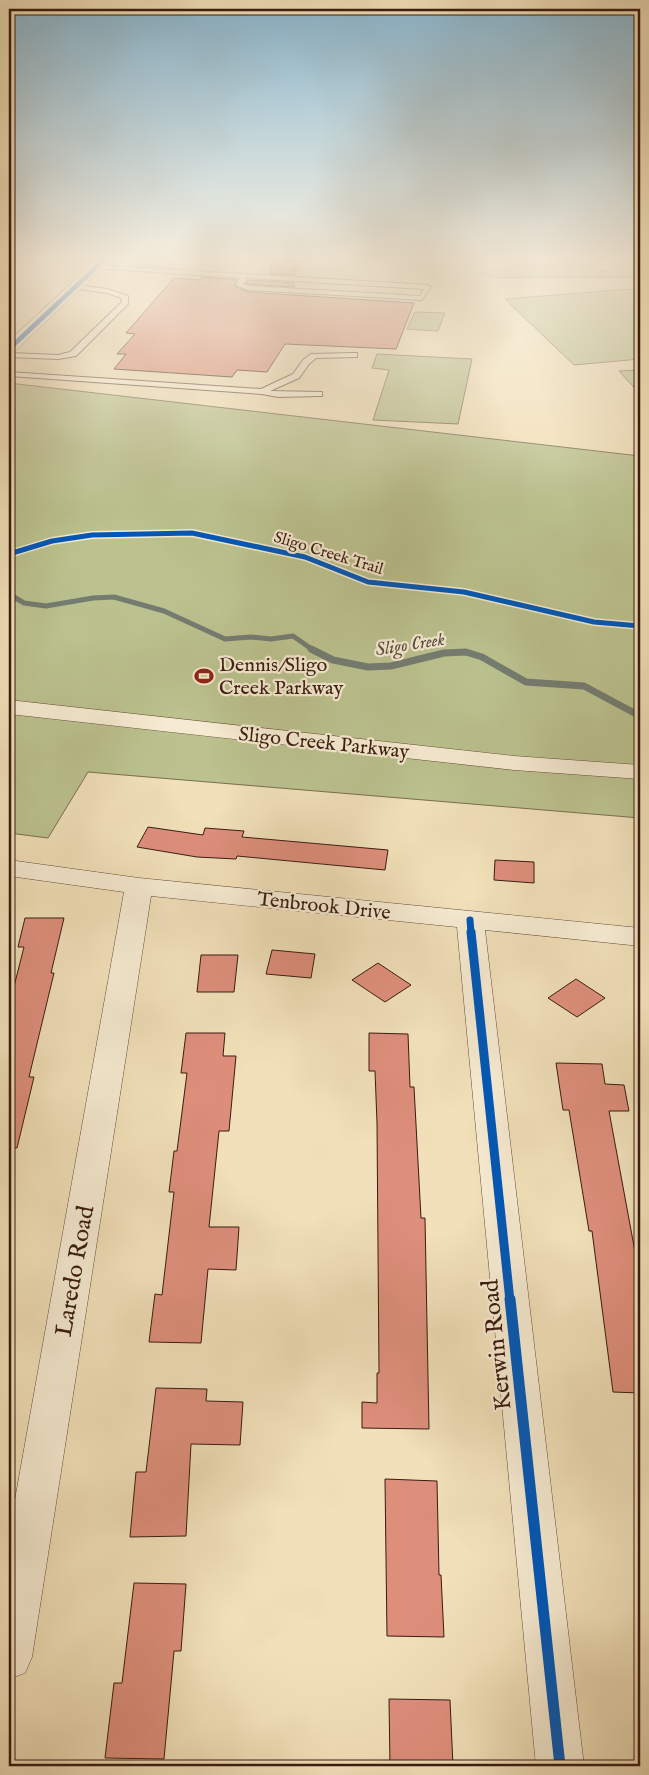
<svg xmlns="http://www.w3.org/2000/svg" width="649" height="1775" font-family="'IM FELL English',serif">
<rect width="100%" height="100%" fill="#f1e0b9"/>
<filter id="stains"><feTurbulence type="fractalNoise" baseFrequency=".004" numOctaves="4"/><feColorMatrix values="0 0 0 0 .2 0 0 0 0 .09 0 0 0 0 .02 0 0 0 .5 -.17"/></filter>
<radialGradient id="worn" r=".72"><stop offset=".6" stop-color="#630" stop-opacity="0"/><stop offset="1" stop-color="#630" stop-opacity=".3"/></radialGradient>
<!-- green -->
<g fill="#bbc28f" stroke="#7a6e50">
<polygon points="640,264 640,280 624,277 497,278 482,273 516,265"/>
<polygon points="631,289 640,296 640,359 574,365 505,299"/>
<polygon points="415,312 445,313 438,331 407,329"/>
<polygon points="377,354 472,359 458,424 373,420 389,370 372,368"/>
<polygon points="640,370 640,394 619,371"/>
<polygon points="9,383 640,456 640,818 88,772 48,838 9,833"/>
</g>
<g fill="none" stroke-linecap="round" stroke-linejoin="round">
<!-- stream-far1 -->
<polyline stroke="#747c71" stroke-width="5" points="9,594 24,603 46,606 93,598 114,597 164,611 225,639 251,637 271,639 293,636 313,650"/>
<!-- stream -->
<polyline stroke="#747c71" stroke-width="7" points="311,649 333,660 368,667 391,666 444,653 466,652 482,657 526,682 584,686 640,716"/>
</g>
<!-- building -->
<g fill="#de8f7c" stroke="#391b10">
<polygon points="272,261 297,261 295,275 270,274"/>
<polygon points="202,277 237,280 234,286 248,292 414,303 396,349 285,344 267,372 237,370 232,377 114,369 126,354 117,354 135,334 126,333 174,278 200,280"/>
<polygon points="248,280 294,283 294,287 249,284 246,283"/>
<polygon points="148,827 203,835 205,828 244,831 242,837 388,850 385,870 237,856 236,859 197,857 137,847"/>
<polygon points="495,860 534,862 534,883 494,880"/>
<polygon points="25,918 64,918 51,973 54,973 29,1077 34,1077 17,1148 9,1147 9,1006 24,947 18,947"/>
<polygon points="272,950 315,954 311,978 266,974"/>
<polygon points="201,955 238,955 234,992 197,992"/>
<polygon points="378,963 411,985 385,1002 352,980"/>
<polygon points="576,979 605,998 577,1017 548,998"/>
<polygon points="186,1033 225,1033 223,1056 236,1056 229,1131 219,1131 209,1227 239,1227 236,1270 208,1269 201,1343 149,1342 155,1294 162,1295 174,1192 169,1192 174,1151 177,1151 187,1073 181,1073"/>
<polygon points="369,1033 408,1034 410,1087 414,1087 421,1218 425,1218 429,1429 362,1428 362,1402 377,1403 377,1373 379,1373 377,1123 375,1071 369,1071"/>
<polygon points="556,1063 602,1064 605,1084 624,1085 629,1111 609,1111 638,1268 640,1268 640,1393 613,1392 592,1231 589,1231 569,1110 563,1110"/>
<polygon points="156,1388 207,1389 206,1401 243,1402 240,1445 191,1444 186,1536 130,1537 136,1472 146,1472"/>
<polygon points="385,1479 437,1481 439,1575 441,1575 444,1637 387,1636"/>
<polygon points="134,1583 186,1584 181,1651 174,1651 164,1759 105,1758 114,1683 122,1683"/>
<polygon points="389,1699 450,1700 453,1766 390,1766"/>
</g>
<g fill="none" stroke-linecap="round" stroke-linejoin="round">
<!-- service casing -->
<g stroke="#674c3a" stroke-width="2">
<g id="service">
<path d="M96 265 428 285 431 287 422 300 248 290 236 285 240 278 94 268ZM247 278 424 289 420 296 249 286 243 284Z"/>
<polygon points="75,285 108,289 128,296 128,304 76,356 58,359 9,357 9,353 58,355 70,352 121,303 122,298 107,293 73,288"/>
<polygon points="354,353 357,353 357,357 316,358 309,364 299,378 270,391 322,392 322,396 319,396 278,397 262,394 9,376 9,372 261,389 293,374 303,360 311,354"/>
</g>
</g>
<!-- minor casing -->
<g stroke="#674c3a" stroke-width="1">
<g id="minor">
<polygon points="590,261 606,261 614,268 612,271 602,271"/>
<polygon points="9,860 139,878 640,928 640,946 485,930 584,1766 536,1766 457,927 151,896 32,1657 25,1673 9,1679 9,1533 124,892 9,876"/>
</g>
</g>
<!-- tertiary casing -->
<g stroke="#674c3a" stroke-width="1">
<g id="tertiary">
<polygon points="95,261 110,261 14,352 9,353 9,341"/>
<polygon points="9,700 514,756 640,765 640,779 514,770 9,714"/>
</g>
</g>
<!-- service -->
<use href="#service" fill="#f6ebd2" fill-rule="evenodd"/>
<!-- minor -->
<use href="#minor" fill="#f6ebd2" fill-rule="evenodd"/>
<!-- tertiary -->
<use href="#tertiary" fill="#f6ebd2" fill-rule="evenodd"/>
<!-- cycleway-far4 casing -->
<g stroke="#f6ebd2" stroke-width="6">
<polyline id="cycleway-far4" points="9,349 103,261"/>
</g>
<!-- cycleway-far3 casing -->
<g stroke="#f6ebd2" stroke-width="8">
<polyline id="cycleway-far3" points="9,554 52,541 92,535 192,533 305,557 368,582 464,592 594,622 640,626"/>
</g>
<!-- cycleway-far2 casing -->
<g stroke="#f6ebd2" stroke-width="10">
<polyline id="cycleway-far2" points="470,920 471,933"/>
</g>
<!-- cycleway-far1 casing -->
<g stroke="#f6ebd2" stroke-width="12">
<polyline id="cycleway-far1" points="471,932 510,1301"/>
</g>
<!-- cycleway casing -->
<g stroke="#f6ebd2" stroke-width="14">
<polyline id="cycleway" points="510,1299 560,1766"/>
</g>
<!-- cycleway-far4 -->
<use href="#cycleway-far4" stroke="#0057b8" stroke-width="4.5"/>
<!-- cycleway-far3 -->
<use href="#cycleway-far3" stroke="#0057b8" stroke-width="5"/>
<!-- cycleway-far2 -->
<use href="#cycleway-far2" stroke="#0057b8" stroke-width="7"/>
<!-- cycleway-far1 -->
<use href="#cycleway-far1" stroke="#0057b8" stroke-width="9"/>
<!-- cycleway -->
<use href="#cycleway" stroke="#0057b8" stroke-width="11"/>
</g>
<!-- sky -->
<linearGradient id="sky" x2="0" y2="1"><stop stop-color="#89b8d2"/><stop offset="0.51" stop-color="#f9f1e0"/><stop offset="1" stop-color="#f9f1e0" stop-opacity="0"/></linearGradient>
<rect width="649" height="509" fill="url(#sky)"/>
<!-- icons -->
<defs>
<g id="stadium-bare" transform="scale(1.5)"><path d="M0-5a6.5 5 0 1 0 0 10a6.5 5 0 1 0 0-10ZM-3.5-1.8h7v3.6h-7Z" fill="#8f2418" stroke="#f6ebd2" stroke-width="2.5" paint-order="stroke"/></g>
</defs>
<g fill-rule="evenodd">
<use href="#stadium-bare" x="204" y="676"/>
</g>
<g text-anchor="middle" stroke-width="4.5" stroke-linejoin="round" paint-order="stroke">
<!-- far-street labels -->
<g font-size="16" fill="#391b10" stroke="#f6ebd2">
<text transform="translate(329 552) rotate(17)" y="6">Sligo Creek Trail</text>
</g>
<!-- far-water labels -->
<g font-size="18" font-style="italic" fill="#564c41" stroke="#f6ebd2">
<text transform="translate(410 644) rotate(-9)" y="6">Sligo Creek</text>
</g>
<!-- poi labels -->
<g font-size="20" fill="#391b10" stroke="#f6ebd2" text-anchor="start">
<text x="219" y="671">Dennis/Sligo<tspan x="219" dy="23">Creek Parkway</tspan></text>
</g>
<!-- street labels -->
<g font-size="20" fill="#391b10" stroke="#f6ebd2">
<text transform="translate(324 742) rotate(6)" y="7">Sligo Creek Parkway</text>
<text transform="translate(324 905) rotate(6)" y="7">Tenbrook Drive</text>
</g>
<!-- near-street labels -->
<g font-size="24" fill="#391b10" stroke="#f6ebd2">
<text transform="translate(74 1271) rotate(-80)" y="8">Laredo Road</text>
<text transform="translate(496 1345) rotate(-96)" y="8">Kerwin Road</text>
</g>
</g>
<!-- margin -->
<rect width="649" height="1775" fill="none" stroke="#f1e0b9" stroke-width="30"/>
<rect x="10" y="10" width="629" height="1755" fill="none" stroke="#391b10" stroke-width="2.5"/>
<rect x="15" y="15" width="619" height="1745" fill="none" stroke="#391b10"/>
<rect width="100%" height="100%" filter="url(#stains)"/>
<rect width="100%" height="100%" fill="url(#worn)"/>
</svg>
